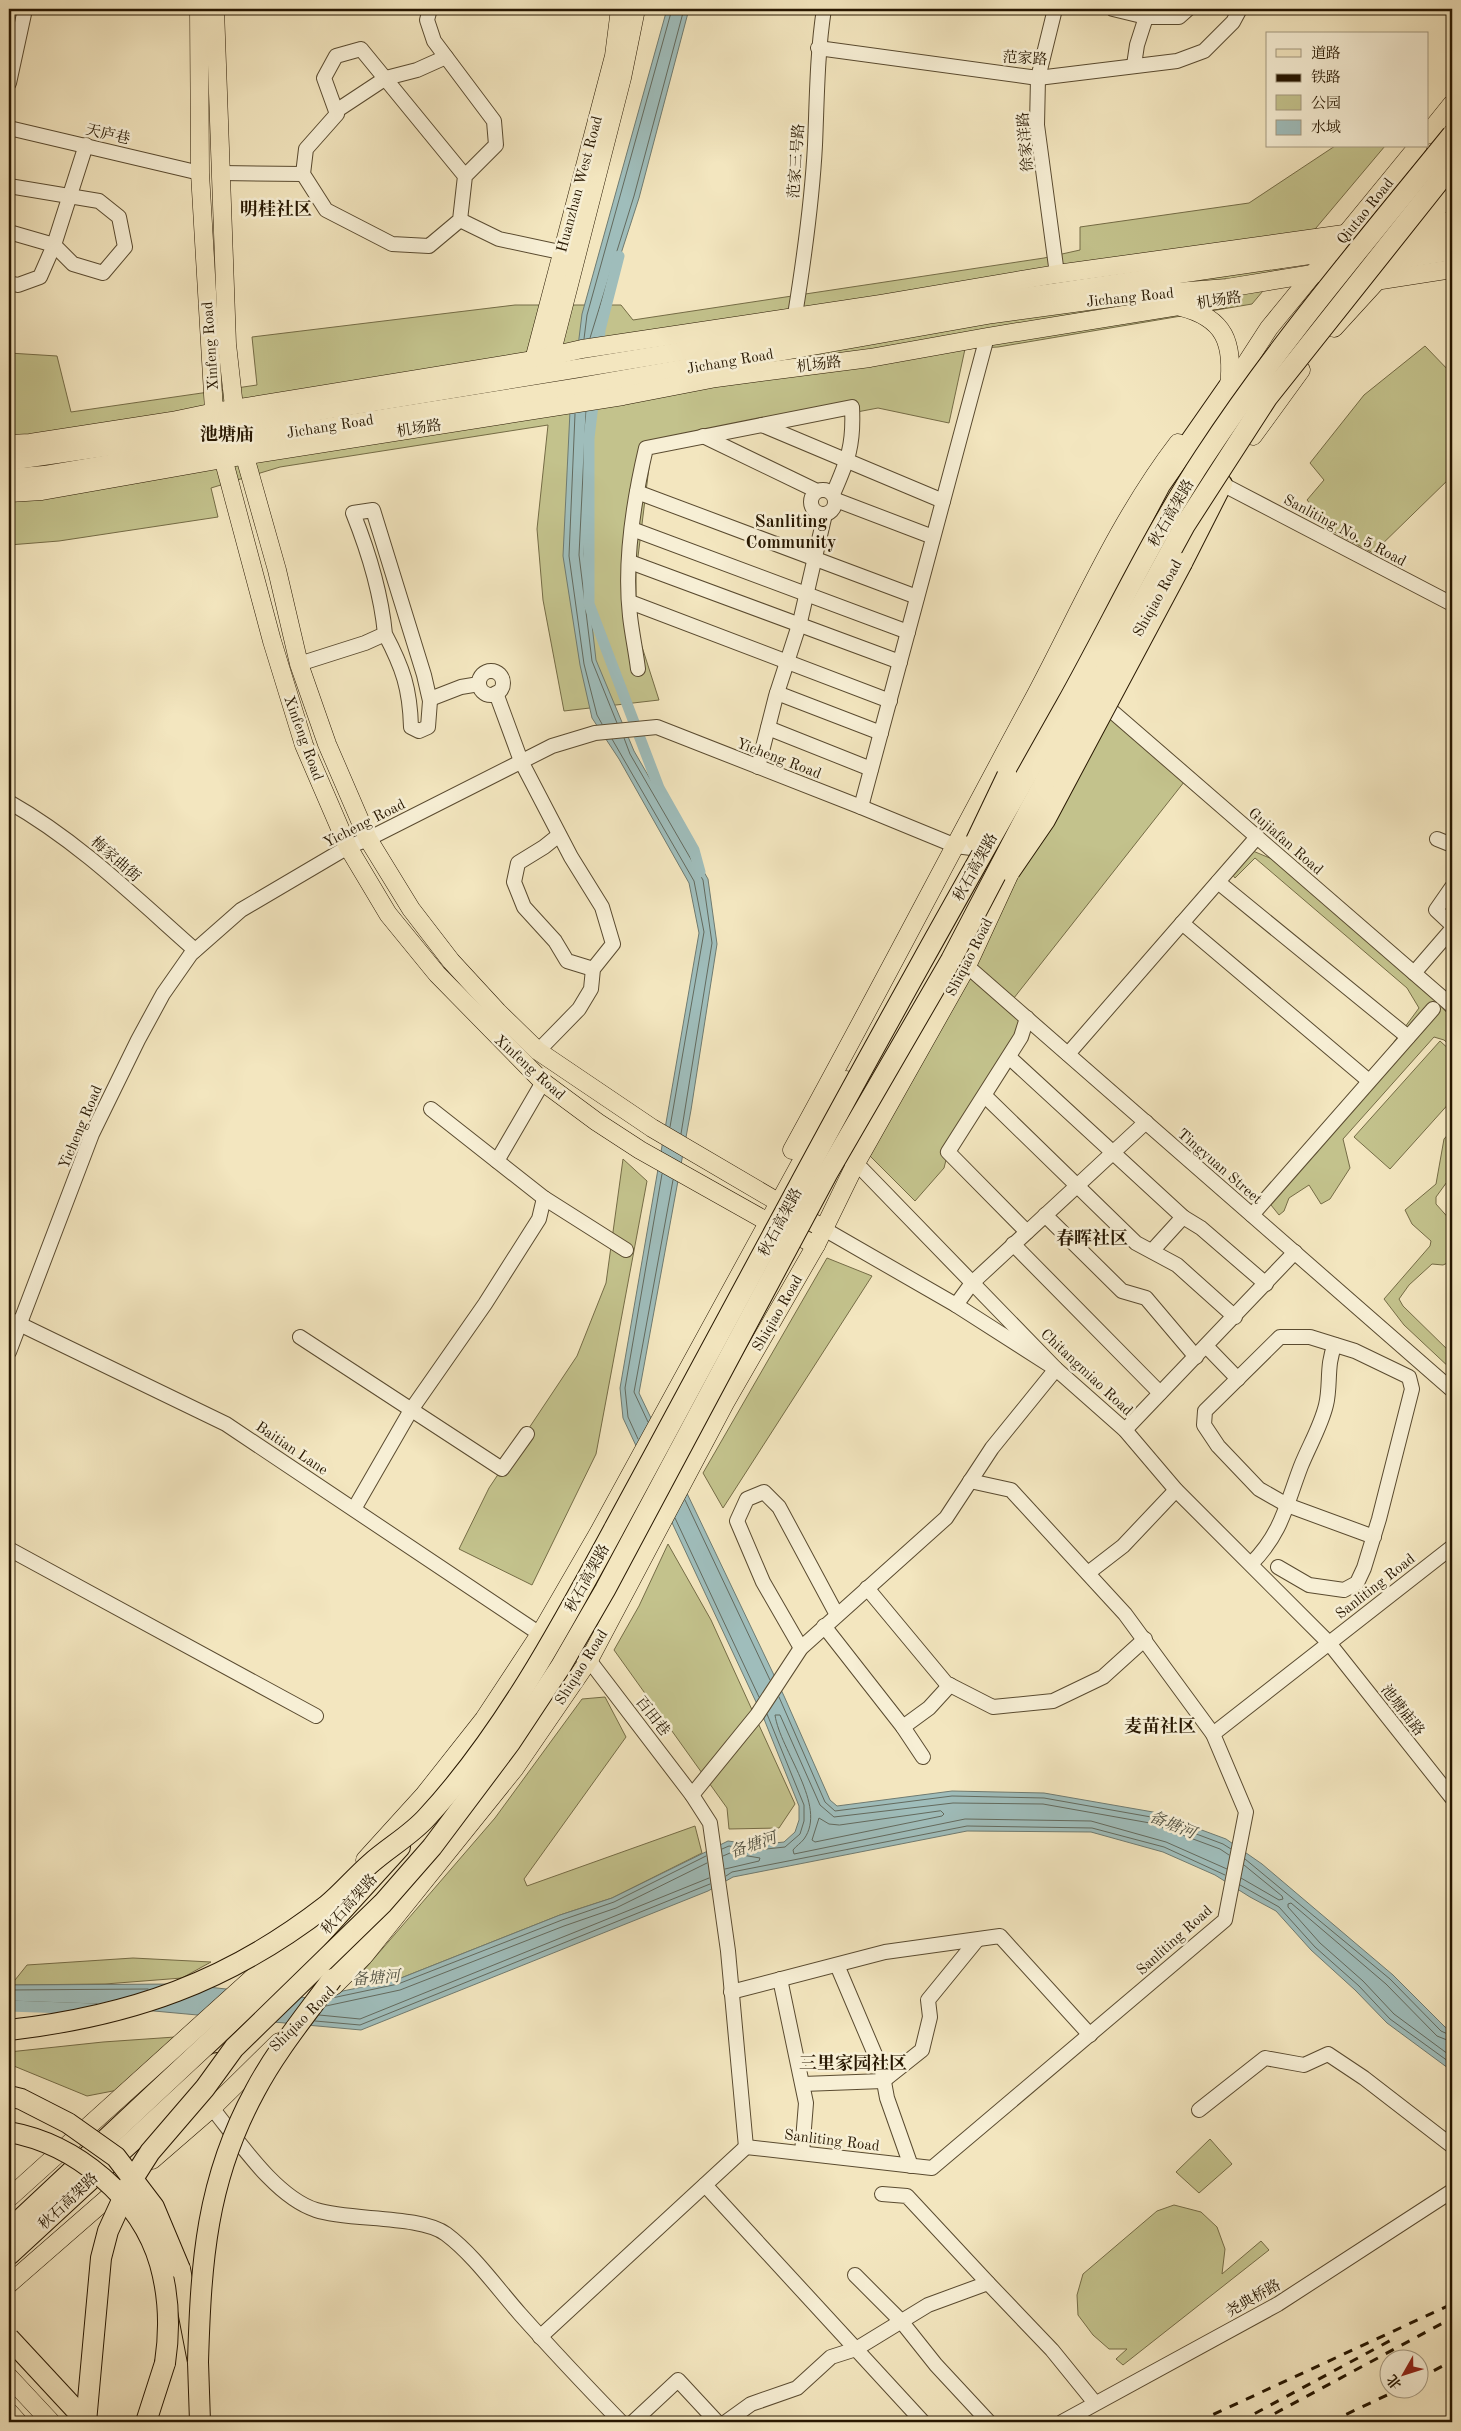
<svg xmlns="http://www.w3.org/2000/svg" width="1461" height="2431" font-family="'Old Standard TT','Noto Serif SC',serif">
<rect width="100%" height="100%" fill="#f3e6bf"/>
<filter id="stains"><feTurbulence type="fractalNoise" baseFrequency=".004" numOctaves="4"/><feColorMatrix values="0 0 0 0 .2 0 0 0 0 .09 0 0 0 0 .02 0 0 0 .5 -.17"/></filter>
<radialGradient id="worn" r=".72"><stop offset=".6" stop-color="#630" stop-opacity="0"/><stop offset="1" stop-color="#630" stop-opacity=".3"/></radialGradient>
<!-- green -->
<g fill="#c3c28c" stroke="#756c46">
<polygon points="1335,146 1385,146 1252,304 998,347 965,349 949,423 878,408 651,451 636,573 636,628 659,700 564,711 543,600 537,529 548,425 280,467 211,488 218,517 59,541 9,545 9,353 57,356 71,412 257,385 252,337 515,305 621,305 633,320 1044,258 1080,250 1080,227 1249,203"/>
<polygon points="1425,346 1452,374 1452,476 1373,553 1334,532 1307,500 1324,480 1310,463 1364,395"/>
<polygon points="1109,708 1188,777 1010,1003 1027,1018 948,1152 944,1168 915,1201 864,1150"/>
<polygon points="1253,851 1272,859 1329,906 1405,969 1452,1018 1452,1047 1444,1040 1434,1037 1343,1139 1350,1168 1330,1199 1321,1204 1309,1185 1289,1198 1284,1211 1279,1215 1263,1195 1371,1073 1419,1008 1407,988 1255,858 1235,878 1232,874"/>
<polygon points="1440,1041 1452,1052 1452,1100 1390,1169 1354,1137"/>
<polygon points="1452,1130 1452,1175 1436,1197 1436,1204 1452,1222 1452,1261 1443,1265 1432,1264 1409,1285 1399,1299 1403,1306 1452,1354 1452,1370 1404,1325 1384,1299 1430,1246 1431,1241 1412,1224 1405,1210 1436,1184 1444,1139"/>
<polygon points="623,1159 647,1181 596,1454 532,1585 459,1549 489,1488 577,1356 606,1283"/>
<polygon points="827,1258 872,1276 723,1508 703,1473"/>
<polygon points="668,1544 711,1620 795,1804 779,1828 729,1829 727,1808 614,1650 639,1606"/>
<polygon points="605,1697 626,1737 524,1879 527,1886 695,1826 702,1853 612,1898 560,1915 396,1980 358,1977 495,1818 582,1699"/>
<polygon points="133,1958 211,1962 182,1978 105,1984 11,1985 27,1965"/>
<polygon points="175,2037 118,2090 87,2096 9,2064 9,2052 103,2042"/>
<polygon points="1210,2139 1232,2164 1199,2193 1176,2172"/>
<polygon points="1174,2205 1201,2212 1217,2227 1225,2249 1222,2274 1261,2241 1269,2250 1123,2365 1116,2359 1127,2349 1109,2349 1093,2335 1078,2315 1077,2295 1083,2274 1157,2211"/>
</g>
<!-- water -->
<polygon fill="#9fbdbb" stroke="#6f7b71" points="667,9 689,9 639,198 595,334 584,554 596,660 634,751 708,879 717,944 691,1110 639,1393 784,1696 830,1800 837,1806 952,1791 1044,1793 1153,1812 1226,1839 1262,1864 1393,1975 1445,2027 1452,2032 1452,2071 1387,2023 1355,1990 1311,1950 1276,1911 1250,1897 1215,1875 1163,1852 1091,1832 967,1831 733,1877 708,1891 361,2030 143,2010 9,2006 9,1985 180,1984 309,1998 396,1980 560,1915 612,1898 728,1841 757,1845 784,1842 795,1832 799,1820 799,1806 764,1719 623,1418 620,1388 699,933 689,883 619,759 592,718 580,665 563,556 570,411 582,314"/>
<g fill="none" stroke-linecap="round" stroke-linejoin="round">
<!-- shore -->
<g stroke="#636a5e" stroke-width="1">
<polyline points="590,338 634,196 684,9"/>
<polyline points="584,339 587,315 672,9"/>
<polyline points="586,412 579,555 592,661 617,723"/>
<polyline points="575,414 569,556 584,664 597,715 602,724"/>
<polyline points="624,738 630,754 703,880 712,943 681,1134"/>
<polyline points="612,739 694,881 704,932 670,1127"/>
<polyline points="648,1422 634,1392 673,1180"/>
<polyline points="638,1439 628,1417 625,1388 662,1174"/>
<polyline points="685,1500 770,1680"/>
<polyline points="675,1518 759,1697"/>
<polyline points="779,1697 825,1802 835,1811 952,1796 1044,1798 1151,1817 1223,1844 1231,1849"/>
<polygon points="941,1811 944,1814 942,1816 815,1842 812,1840 819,1818 829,1824 839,1825"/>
<polyline points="722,1849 729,1846 757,1850 785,1847 800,1834 804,1821 804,1805 767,1714"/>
<polyline points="723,1856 730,1853 760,1858 759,1861 725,1869"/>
<polyline points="1245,1859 1390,1979 1441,2031 1452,2036"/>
<path d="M1227 1869 1166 1842 1091 1821 965 1819 794 1854 793 1850C796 1846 801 1843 804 1839 828 1806 780 1750 775 1715H780L820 1805 834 1817 953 1803 1043 1804 1150 1823 1220 1849 1229 1855"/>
<polyline points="726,1876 732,1872 967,1826 1092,1828 1164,1847 1225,1875"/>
<polyline points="1241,1878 1279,1900 1283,1899 1282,1896 1244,1865"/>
<polyline points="1240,1885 1279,1907 1315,1947 1359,1986 1390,2019 1452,2064"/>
<polyline points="9,1990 148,1989"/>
<polyline points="332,1998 398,1984 562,1920 614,1902 706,1856"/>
<polyline points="9,2001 97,2004"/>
<polyline points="326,2006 400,1990 564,1926 616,1908 707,1863"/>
<polyline points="319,2015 360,2019 709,1878"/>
<polyline points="315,2021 360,2025 710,1884"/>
<polyline points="1452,2042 1437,2036 1386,1984 1291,1903 1288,1904 1288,1907 1320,1943 1363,1981 1394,2014 1452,2057"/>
</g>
<!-- canal -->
<g stroke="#9fbdbb" stroke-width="11">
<polyline points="598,353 600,330 619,256"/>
<polyline points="594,396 589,438 589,604 659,788 694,850 700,872"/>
<polyline points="9,2006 94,2009"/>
</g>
<!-- minor casing -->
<g stroke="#5a4b30" stroke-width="16">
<g id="minor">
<polyline points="430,9 427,20 434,41 494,121 496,145 465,176 460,220 429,246 392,244 326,210 303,174 306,149 337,114 324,78 336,56 361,49 465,176"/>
<polyline points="1055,9 1038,78 1037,125 1057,274"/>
<polyline points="1113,9 1146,17 1179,17 1188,9"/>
<polyline points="818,48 1038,78 1177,61 1204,51 1233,22 1240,9"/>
<polyline points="1134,65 1137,45 1146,17 1141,9"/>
<polyline points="9,83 24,14 23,9"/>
<polyline points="336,111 386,78 417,70 446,57"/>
<polyline points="9,128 200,173"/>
<polyline points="221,173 303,174"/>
<polyline points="9,186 99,201 119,217 125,247 103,273 73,264 54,245 9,232"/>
<polyline points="460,220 499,239 560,252"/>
<polyline points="9,283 18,285 40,277 54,245 86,145"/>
<path d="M795 315C804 259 812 202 815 145 817 99 817 54 824 9"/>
<polyline points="762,425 943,501"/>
<polyline points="703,436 817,491"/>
<polyline points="1222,484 1452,604"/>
<circle cx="823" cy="502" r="12"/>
<polyline points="637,492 917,597"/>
<polyline points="836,500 933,537"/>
<polyline points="632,529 908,632"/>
<polyline points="630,562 900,662"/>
<polyline points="630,602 890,701"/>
<path d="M299 664 365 643 385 634C403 668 410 689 411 727L419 731 428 727 430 701 424 675 373 510 353 513C369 553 381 592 385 634"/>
<path d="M638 669C636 652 632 634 630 616 624 564 634 499 646 448L852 407C854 445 848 460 833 494"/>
<circle cx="491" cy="683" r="12"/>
<polyline points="496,693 521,761 571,857 602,907 613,944 593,969 591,989 579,1009 538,1051"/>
<polyline points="777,693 881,733"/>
<polyline points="430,699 461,687 479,684"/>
<polyline points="1099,700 1452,1006"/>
<polyline points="768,728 871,769"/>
<polyline points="758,767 776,696 800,622 825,514"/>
<path d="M9 802C78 841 136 898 195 950"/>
<polyline points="861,807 987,337"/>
<polyline points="559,835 544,847 518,863 514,882 524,907 555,941 567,961 593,969"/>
<polyline points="1437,839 1452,845"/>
<polyline points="1218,882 1408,1037"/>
<polyline points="1452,887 1436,910 1452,925"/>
<polyline points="1182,923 1369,1081"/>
<polyline points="967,966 1452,1390"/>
<polyline points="1414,973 1452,929"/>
<polyline points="1027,1018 1021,1037 948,1152 1027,1232"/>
<polyline points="1068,1054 1257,837"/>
<polyline points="1009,1057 1183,1217 1201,1228 1266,1284"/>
<polyline points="985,1096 1136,1243 1177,1265 1235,1317"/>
<polyline points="431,1109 544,1198 626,1250"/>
<polyline points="848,1159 856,1163 1056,1369 1125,1430 1176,1490 1329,1643 1452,1798"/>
<polyline points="497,1161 543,1082"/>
<polyline points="1045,1215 1122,1291 1146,1298 1196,1357"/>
<polyline points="1252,1215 1433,1009"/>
<polyline points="1013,1244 1160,1393"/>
<polyline points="1152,1251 1183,1217"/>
<polyline points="956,1305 972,1283 1146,1122"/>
<polyline points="9,1319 226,1424 540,1634 589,1660 692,1795 710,1823 728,1951 746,2147"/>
<polyline points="300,1337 502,1469 527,1434"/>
<polyline points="1207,1347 1238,1379"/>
<polyline points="9,1352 92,1134 138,1040 163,994 191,954 241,910 348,847 368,839 552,746 595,733 657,727 861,807 956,846 979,849"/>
<polyline points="1125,1430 1295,1252"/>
<polyline points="970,1481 1011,1490 1125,1614 1213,1734"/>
<polyline points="354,1509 411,1410 485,1304 539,1219 544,1198"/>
<polyline points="9,1549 316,1716"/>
<path d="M1251 1564C1282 1533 1286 1505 1301 1466 1309 1446 1321 1426 1326 1405 1331 1385 1326 1364 1335 1345"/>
<polyline points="1278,1567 1309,1585 1344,1590 1357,1583 1364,1568 1379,1519 1412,1389 1409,1377 1355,1351 1310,1337 1280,1337 1205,1411 1204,1425 1218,1446 1259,1489 1287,1505 1374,1537"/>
<polyline points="1088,1573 1123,1546 1176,1490"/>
<polyline points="867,1588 946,1683 993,1707 1053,1701 1103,1677 1145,1639"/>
<polyline points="824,1626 903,1727 923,1757"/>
<polyline points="801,1648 763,1582 737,1521 747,1499 764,1492 779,1507 837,1615"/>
<polyline points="903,1727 929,1708 950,1685"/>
<polyline points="692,1795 757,1715 801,1648 946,1518 992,1448 1056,1369 956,1305 824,1229"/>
<polyline points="837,1965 882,2071 887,2098 911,2166"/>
<polyline points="780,1979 806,2103 802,2153"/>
<polyline points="731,1992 885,1952 1000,1936 1090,2035"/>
<polyline points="803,2084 883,2081 922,2050 930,2017 928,2000 977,1940"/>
<path d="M212 2108C238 2140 275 2197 316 2210 349 2221 420 2215 446 2234 474 2255 497 2288 520 2314 553 2351 587 2387 621 2422"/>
<polyline points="1199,2110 1265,2058 1304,2065 1328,2054 1364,2078 1452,2146"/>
<polyline points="746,2147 932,2168 1225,1920 1246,1812 1213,1734 1452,1547"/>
<polyline points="705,2185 923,2422"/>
<polyline points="882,2194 907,2196 988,2283"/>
<polyline points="855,2275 901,2321 936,2365 989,2422"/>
<polyline points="540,2337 746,2147"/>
<polyline points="633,2422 678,2380 717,2422"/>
<polyline points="726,2422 751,2404 797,2388 831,2357 856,2349 928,2305 988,2283 1052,2350 1095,2403"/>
<polyline points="1062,2422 1278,2304 1452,2191"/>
</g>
</g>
<!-- major casing -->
<g stroke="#271701" stroke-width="19">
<g id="major">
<polyline points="199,9 200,173 215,428 272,641 304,745 348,847 388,914 437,974 543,1082 597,1122 640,1150 768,1222 816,1245"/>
<polyline points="215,9 227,344 236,425 277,570 299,664 327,744 368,839 411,909 451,961 498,1012 538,1051 652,1128 824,1229"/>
<polyline points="1427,135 1452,104"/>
<polyline points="1419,223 1452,221"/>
<polyline points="1407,241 1452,235"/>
<polyline points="1375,281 1452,269"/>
<path d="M1181 307C1225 318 1234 343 1229 387"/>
<polyline points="1334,328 1397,259 1452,190"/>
<polyline points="551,355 622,78 636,9"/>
<polyline points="544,363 534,360 614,56 620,9"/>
<polyline points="1223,399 1269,328 1418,146"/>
<polyline points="1253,436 1301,370"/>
<polyline points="9,444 30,443 172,421 215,412 534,360 582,349 881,304 1057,274 1351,233"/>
<polyline points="9,461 167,438 215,428 927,311 1337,251"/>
<polyline points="9,478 44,475 278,435 580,387 993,314 1125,296 1227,288 1452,251"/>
<polyline points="9,493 42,491 223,459 623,396 716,378 870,358 987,337 1222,299"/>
<path d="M792 1150C874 1001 952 850 1033 700 1079 614 1118 521 1178 443"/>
<polyline points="365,1860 424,1795 484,1719 540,1634 599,1532 846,1080"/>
<polyline points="334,1986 363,1957 515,1768 589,1660 725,1403 816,1245 856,1163 967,966 1016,860"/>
<polyline points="152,2160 212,2108 279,2042"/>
<polyline points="9,2198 279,1954 302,1929"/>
<polyline points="9,2284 126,2182"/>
<polyline points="9,2377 51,2422"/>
<polyline points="9,2412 18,2422"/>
</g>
</g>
<!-- highway casing -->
<g stroke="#271701" stroke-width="22">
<g id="highway">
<polyline points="1182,563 1222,484"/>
<polyline points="1007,776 1160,485 1229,386"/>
<polyline points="332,1979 372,1920"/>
<polyline points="9,2230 299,1958 400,1847"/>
<polyline points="9,2255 217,2063"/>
<polyline points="180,2269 198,2362 200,2422"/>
<polyline points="146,2422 165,2363"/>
</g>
</g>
<!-- minor -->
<use href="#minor" stroke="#f7efd5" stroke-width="14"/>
<!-- major -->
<use href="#major" stroke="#f3e6bf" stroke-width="18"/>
<!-- highway -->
<use href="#highway" stroke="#f3e6bf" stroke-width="20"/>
<!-- rail -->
<g stroke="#271701" stroke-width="3" stroke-dasharray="9 9" stroke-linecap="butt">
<polyline points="1418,2379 1452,2361"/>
<polyline points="1197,2422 1452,2304"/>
<polyline points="1239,2422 1395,2338"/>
<polyline points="1259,2422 1452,2318"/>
<polyline points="1330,2422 1402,2388"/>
</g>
<!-- highway-bridge casing -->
<g stroke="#271701" stroke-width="22" stroke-linecap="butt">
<g id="highway-bridge">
<polyline points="976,841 1007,776"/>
<polyline points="1010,871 1045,820 1182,563"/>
<path d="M9 2030C131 2016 228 1982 326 1906 342 1893 355 1877 370 1864 389 1847 411 1835 427 1817 503 1735 562 1625 615 1527 670 1426 724 1325 779 1223 872 1049 969 877 1066 705 1112 623 1152 536 1204 457 1278 344 1367 240 1452 135"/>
<polyline points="9,2096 21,2099 68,2123 116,2157 154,2207 180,2269"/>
<path d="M9 2132C76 2144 141 2198 160 2264 169 2296 170 2330 165 2363"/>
<polyline points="9,2338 87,2422"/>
<path d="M198 2362C201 2262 206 2181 255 2091 276 2051 306 2015 332 1979"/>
<polyline points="86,2422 101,2258 108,2231 129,2185 150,2152 205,2088 234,2048 383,1903 432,1847 510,1743 561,1666 605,1590 827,1174 951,960 1030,809 1185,525 1267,398 1452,165"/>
</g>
</g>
<!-- highway-bridge -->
<use href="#highway-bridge" stroke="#f3e6bf" stroke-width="20"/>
</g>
<g text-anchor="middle" stroke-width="5" stroke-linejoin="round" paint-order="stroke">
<!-- street labels -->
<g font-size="15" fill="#271701" stroke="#f7efd5">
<text transform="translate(1025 58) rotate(3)" y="5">范家路</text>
<text transform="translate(108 134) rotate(13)" y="5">天庐巷</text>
<text transform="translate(1025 142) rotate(-95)" y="5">徐家洋路</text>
<text transform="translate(796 161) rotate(-86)" y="5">范家三号路</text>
<text transform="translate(579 184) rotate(-75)" y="5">Huanzhan West Road</text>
<text transform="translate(1365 211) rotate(-51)" y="5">Qiutao Road</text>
<text transform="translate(1130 297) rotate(-6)" y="5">Jichang Road</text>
<text transform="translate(1219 300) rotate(-9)" y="5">机场路</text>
<text transform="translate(210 346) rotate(-94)" y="5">Xinfeng Road</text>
<text transform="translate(730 361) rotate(-10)" y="5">Jichang Road</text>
<text transform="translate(819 364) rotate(-7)" y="5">机场路</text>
<text transform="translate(330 426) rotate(-9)" y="5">Jichang Road</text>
<text transform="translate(419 428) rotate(-9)" y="5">机场路</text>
<text transform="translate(1171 513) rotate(-60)" y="5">秋石高架路</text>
<text transform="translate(1345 530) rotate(28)" y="5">Sanliting No. 5 Road</text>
<text transform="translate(1157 598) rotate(-61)" y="5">Shiqiao Road</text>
<text transform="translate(304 738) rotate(70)" y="5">Xinfeng Road</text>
<text transform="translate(779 758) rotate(21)" y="5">Yicheng Road</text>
<text transform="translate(364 823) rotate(-27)" y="5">Yicheng Road</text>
<text transform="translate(1286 841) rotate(41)" y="5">Gujiafan Road</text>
<text transform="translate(116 859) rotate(41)" y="5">梅家曲街</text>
<text transform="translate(975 867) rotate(-61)" y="5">秋石高架路</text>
<text transform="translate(969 957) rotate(-63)" y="5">Shiqiao Road</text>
<text transform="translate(530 1067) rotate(42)" y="5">Xinfeng Road</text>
<text transform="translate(80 1127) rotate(-67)" y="5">Yicheng Road</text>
<text transform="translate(1220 1166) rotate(41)" y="5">Tingyuan Street</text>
<text transform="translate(780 1222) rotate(-62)" y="5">秋石高架路</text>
<text transform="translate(777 1313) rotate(-60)" y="5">Shiqiao Road</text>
<text transform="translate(1087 1372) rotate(43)" y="5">Chitangmiao Road</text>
<text transform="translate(292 1448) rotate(34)" y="5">Baitian Lane</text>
<text transform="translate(587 1578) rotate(-61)" y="5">秋石高架路</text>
<text transform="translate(1375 1586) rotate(-38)" y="5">Sanliting Road</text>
<text transform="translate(581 1667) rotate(-58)" y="5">Shiqiao Road</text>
<text transform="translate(1403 1710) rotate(52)" y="5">池塘庙路</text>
<text transform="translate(653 1716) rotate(52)" y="5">百田巷</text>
<text transform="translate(349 1904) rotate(-48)" y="5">秋石高架路</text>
<text transform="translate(1174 1940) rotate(-42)" y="5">Sanliting Road</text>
<text transform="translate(302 2019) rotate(-45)" y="5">Shiqiao Road</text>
<text transform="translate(832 2140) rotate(7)" y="5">Sanliting Road</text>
<text transform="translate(68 2201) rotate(-43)" y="5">秋石高架路</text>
<text transform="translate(1253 2298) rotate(-29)" y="5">尧典桥路</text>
</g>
<!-- water labels -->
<g font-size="16" font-style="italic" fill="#515142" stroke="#f7efd5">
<text transform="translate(1173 1824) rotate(22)" y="6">备塘河</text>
<text transform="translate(753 1844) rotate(-19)" y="6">备塘河</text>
<text transform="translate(376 1977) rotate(-5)" y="6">备塘河</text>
</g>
<!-- quarter labels -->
<g font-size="18" font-weight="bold" fill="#271701" stroke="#f7efd5">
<text x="276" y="215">明桂社区</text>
<text x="227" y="440">池塘庙</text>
<text x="791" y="527">Sanliting<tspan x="791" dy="21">Community</tspan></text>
<text x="1092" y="1244">春晖社区</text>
<text x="1160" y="1732">麦苗社区</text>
<text x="853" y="2069">三里家园社区</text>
</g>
</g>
<!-- margin -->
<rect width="1461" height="2431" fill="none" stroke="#f3e6bf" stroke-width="30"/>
<rect x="10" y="10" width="1441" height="2411" fill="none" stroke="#271701" stroke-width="2.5"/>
<rect x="15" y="15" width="1431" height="2401" fill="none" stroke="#271701"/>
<!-- legend -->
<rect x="1266" y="32" width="162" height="115" fill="#f7efd5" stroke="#a49980"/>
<rect x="1276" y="49" width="25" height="8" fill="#f3e6bf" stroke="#a49980"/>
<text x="1311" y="58" font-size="15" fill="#271701">道路</text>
<rect x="1276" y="74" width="25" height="8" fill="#271701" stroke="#a49980"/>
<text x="1311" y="82" font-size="15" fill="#271701">铁路</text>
<rect x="1276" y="95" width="25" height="15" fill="#c3c28c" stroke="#a49980"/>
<text x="1311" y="108" font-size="15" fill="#271701">公园</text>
<rect x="1276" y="120" width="25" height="15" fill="#9fbdbb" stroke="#a49980"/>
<text x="1311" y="132" font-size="15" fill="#271701">水域</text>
<!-- north arrow -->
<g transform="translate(1404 2374) rotate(231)"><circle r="24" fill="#f7efd5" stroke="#a49980"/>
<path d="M0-4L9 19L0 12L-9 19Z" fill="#8f2418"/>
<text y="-8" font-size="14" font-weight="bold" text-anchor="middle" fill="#271701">北</text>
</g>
<rect width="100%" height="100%" filter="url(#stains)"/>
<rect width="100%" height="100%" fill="url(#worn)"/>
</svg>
